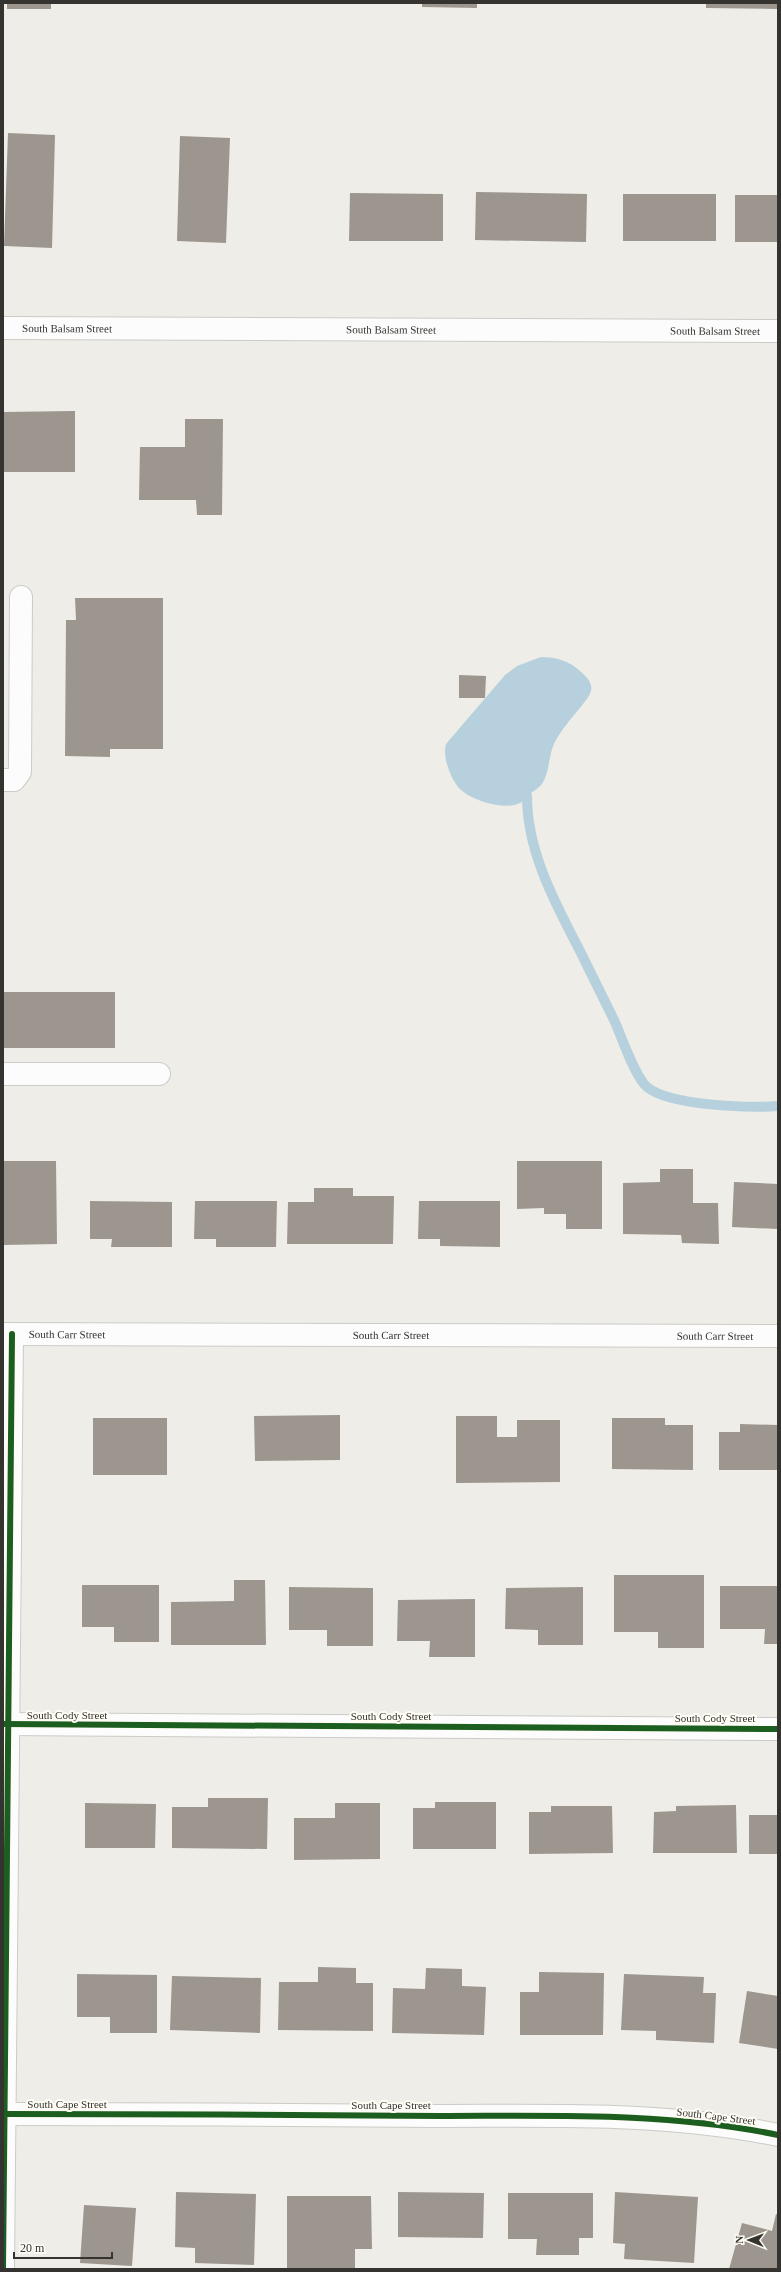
<svg xmlns="http://www.w3.org/2000/svg" width="781" height="2272" font-family="'Times New Roman',serif">
<rect width="100%" height="100%" fill="#eeede8"/>
<!-- water -->
<path fill="#b6d0dd" d="M541 657C556 657 569 661 580 671 599 687 591 694 579 709 571 719 562 729 556 740 549 752 550 766 545 778 542 787 535 790 528 795 525 797 523 802 520 803 504 811 471 800 460 789 451 780 442 756 446 744L505 675 517 666Z"/>
<g fill="none" stroke-linecap="round" stroke-linejoin="round">
<!-- stream -->
<path stroke="#b6d0dd" stroke-width="10" d="M527 796C527 851 554 901 579 949 591 973 603 998 615 1022 622 1038 635 1077 647 1087 670 1106 749 1108 778 1106"/>
</g>
<!-- building -->
<g fill="#9c968f">
<rect x="7" y="3" width="44" height="6"/>
<polygon points="422,3 477,3 477,8 422,7"/>
<polygon points="706,3 778,3 778,9 706,8"/>
<polygon points="8,133 55,135 52,248 4,246"/>
<polygon points="180,136 230,138 226,243 177,241"/>
<polygon points="476,192 587,194 586,242 475,240"/>
<polygon points="350,193 443,194 443,241 349,241"/>
<rect x="623" y="194" width="93" height="47"/>
<rect x="735" y="195" width="43" height="47"/>
<polygon points="75,411 75,472 3,472 3,412"/>
<polygon points="185,419 223,419 222,515 197,515 196,500 139,500 140,447 185,447"/>
<polygon points="75,598 163,598 163,749 110,749 110,757 65,756 66,620 76,620"/>
<polygon points="459,675 486,676 485,698 459,698"/>
<rect x="3" y="992" width="112" height="56"/>
<polygon points="3,1161 56,1161 57,1244 3,1245"/>
<polygon points="517,1161 602,1161 602,1229 566,1229 566,1214 544,1214 544,1208 517,1209"/>
<polygon points="660,1169 693,1169 693,1203 718,1203 719,1244 682,1243 681,1235 623,1234 623,1183 660,1182"/>
<polygon points="734,1182 778,1184 778,1229 732,1227"/>
<polygon points="314,1188 353,1188 353,1196 394,1196 393,1244 287,1244 288,1202 314,1202"/>
<polygon points="90,1201 172,1202 172,1247 111,1247 112,1239 90,1239"/>
<polygon points="195,1201 277,1201 276,1247 216,1247 216,1239 194,1239"/>
<polygon points="419,1201 500,1201 500,1247 440,1246 440,1239 418,1239"/>
<polygon points="340,1415 340,1460 255,1461 254,1416"/>
<polygon points="456,1416 497,1416 497,1437 517,1437 517,1420 560,1420 560,1482 456,1483"/>
<rect x="93" y="1418" width="74" height="57"/>
<polygon points="612,1418 665,1418 665,1425 693,1425 693,1470 612,1469"/>
<polygon points="740,1424 778,1425 778,1470 719,1470 719,1432 740,1432"/>
<polygon points="614,1575 704,1575 704,1648 658,1648 658,1632 614,1632"/>
<polygon points="234,1580 265,1580 266,1645 171,1645 171,1602 234,1601"/>
<polygon points="82,1585 159,1585 159,1642 114,1642 114,1627 82,1627"/>
<polygon points="720,1586 778,1586 778,1644 764,1644 765,1629 720,1629"/>
<polygon points="289,1587 373,1588 373,1646 327,1646 327,1630 289,1630"/>
<polygon points="583,1587 583,1645 538,1645 538,1630 505,1629 506,1588"/>
<polygon points="475,1599 475,1657 429,1657 430,1641 397,1641 398,1600"/>
<polygon points="208,1798 268,1798 267,1849 172,1848 172,1807 208,1807"/>
<polygon points="435,1802 496,1802 496,1849 413,1849 413,1808 435,1808"/>
<polygon points="85,1803 156,1804 155,1848 85,1848"/>
<polygon points="335,1803 380,1803 380,1859 294,1860 294,1818 335,1818"/>
<polygon points="736,1805 737,1853 653,1853 654,1812 676,1811 676,1806"/>
<polygon points="551,1806 612,1806 613,1853 529,1854 529,1812 551,1812"/>
<rect x="749" y="1815" width="29" height="39"/>
<polygon points="318,1967 356,1968 356,1983 373,1983 373,2031 278,2030 279,1982 318,1982"/>
<polygon points="426,1968 462,1969 462,1986 486,1987 484,2035 392,2033 393,1988 425,1989"/>
<polygon points="539,1972 604,1973 603,2035 520,2035 520,1992 539,1992"/>
<polygon points="77,1974 157,1975 157,2033 110,2033 110,2017 77,2017"/>
<polygon points="624,1974 704,1977 703,1993 716,1993 714,2043 656,2040 656,2031 621,2030"/>
<polygon points="172,1976 261,1978 260,2033 170,2030"/>
<polygon points="747,1991 778,1996 778,2049 739,2043"/>
<polygon points="176,2192 256,2194 254,2265 195,2263 195,2248 175,2247"/>
<polygon points="398,2192 484,2193 483,2238 398,2237"/>
<polygon points="615,2192 698,2197 694,2263 624,2259 625,2244 613,2243"/>
<polygon points="508,2193 593,2193 593,2238 579,2238 579,2255 536,2255 537,2239 508,2239"/>
<polygon points="287,2196 371,2196 372,2249 355,2249 355,2269 287,2269"/>
<polygon points="84,2205 136,2208 132,2266 80,2263"/>
<polygon points="776,2214 778,2215 778,2269 729,2269 742,2223 772,2231"/>
</g>
<g fill="none" stroke-linecap="round" stroke-linejoin="round">
<!-- minor casing -->
<g stroke="#cccbc7" stroke-width="24">
<g id="minor">
<path id="s1" d="M3 328 778 331"/>
<polyline points="3,780 14,780 20,772 21,597"/>
<polyline points="3,1074 159,1074"/>
<path id="s2" d="M3 1334 778 1336"/>
<polyline points="3,1724 778,1729"/>
<path d="M3 2114C149 2114 294 2115 440 2116 553 2116 667 2112 778 2135"/>
<polyline points="3,2269 12,1334"/>
</g>
</g>
<!-- minor -->
<use href="#minor" stroke="#fcfcfc" stroke-width="22"/>
<!-- cycleway casing -->
<g stroke="#fffcf4" stroke-width="8">
<g id="cycleway">
<polyline points="3,1724 778,1729"/>
<path d="M3 2114C149 2114 294 2115 440 2116 553 2116 667 2112 778 2135"/>
<polyline points="3,2269 12,1334"/>
</g>
</g>
<!-- cycleway -->
<use href="#cycleway" stroke="#1b5e20" stroke-width="6"/>
</g>
<g text-anchor="middle" stroke-width="4" stroke-linejoin="round" paint-order="stroke">
<!-- street labels -->
<g font-size="11" fill="#34332f" stroke="#fffcf4">
<text dy="4" stroke="none"><textPath href="#s1" startOffset="64">South Balsam Street</textPath></text>
<text dy="4" stroke="none"><textPath href="#s1" startOffset="388">South Balsam Street</textPath></text>
<text dy="4" stroke="none"><textPath href="#s1" startOffset="712">South Balsam Street</textPath></text>
<text dy="4" stroke="none"><textPath href="#s2" startOffset="64">South Carr Street</textPath></text>
<text dy="4" stroke="none"><textPath href="#s2" startOffset="388">South Carr Street</textPath></text>
<text dy="4" stroke="none"><textPath href="#s2" startOffset="712">South Carr Street</textPath></text>
<text x="67" y="1719">South Cody Street</text>
<text x="391" y="1720">South Cody Street</text>
<text x="715" y="1722">South Cody Street</text>
<text x="67" y="2108">South Cape Street</text>
<text x="391" y="2109">South Cape Street</text>
<text transform="translate(716 2116) rotate(7)" y="4">South Cape Street</text>
</g>
</g>
<!-- border -->
<rect width="781" height="2272" fill="none" stroke="#34332f" stroke-width="8"/>
<!-- north arrow -->
<g transform="translate(749 2240) rotate(271)" stroke="#fffcf4" stroke-width="3" paint-order="stroke">
<path d="M0-3L7 15L0 10L-7 15Z" fill="#34332f"/>
<text y="-6" font-size="11" font-weight="bold" text-anchor="middle" fill="#34332f">N</text>
</g>
<!-- scale -->
<path d="M14 2252v6h98v-6" fill="none" stroke="#34332f" stroke-width="2"/>
<text x="20" y="2252" font-size="12" fill="#34332f" stroke="#fffcf4" stroke-width="3" paint-order="stroke">20 m</text>
</svg>
